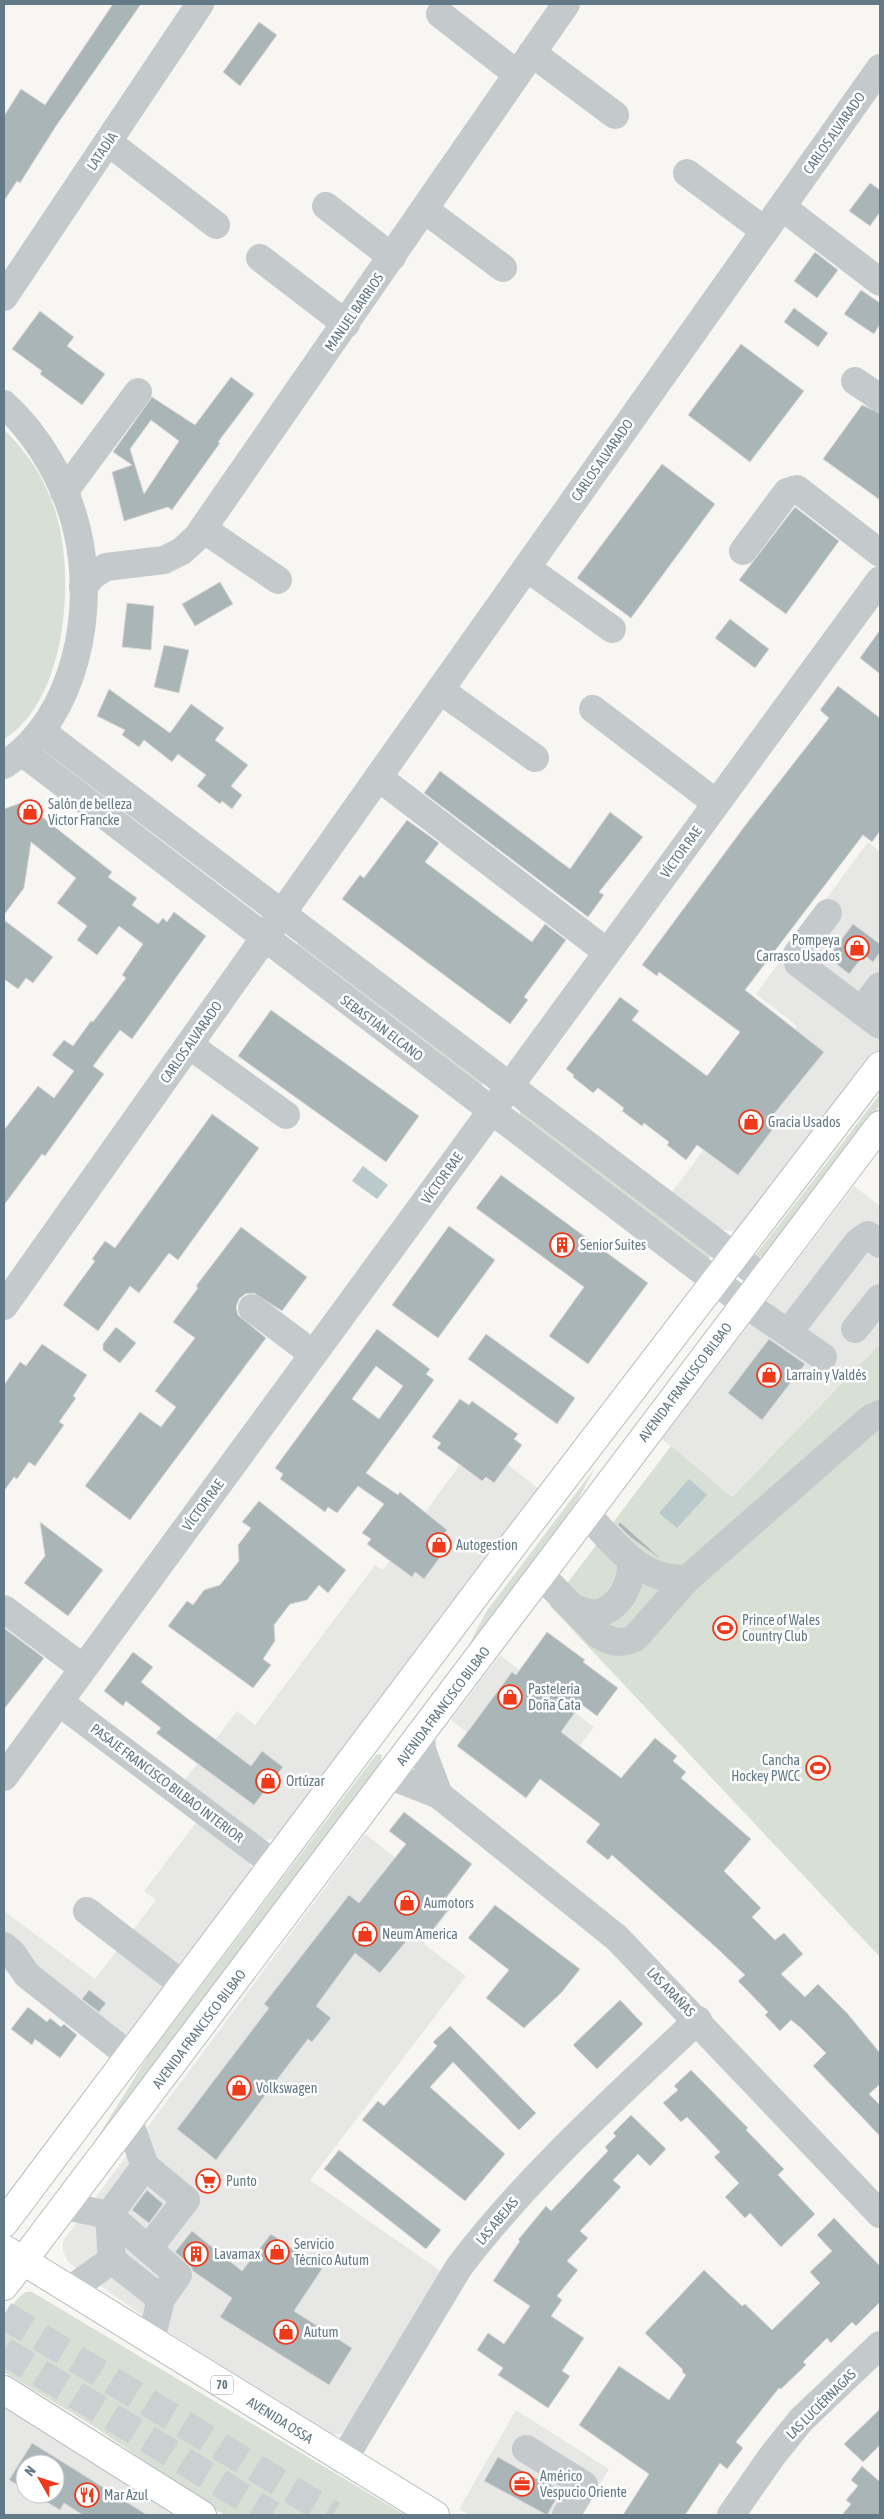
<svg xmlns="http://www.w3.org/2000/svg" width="884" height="2519" font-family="'Asap Condensed',sans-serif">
<rect width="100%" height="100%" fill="#f7f6f3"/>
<!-- built -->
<g fill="#e7e8e6" fill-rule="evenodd">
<polygon points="868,842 880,852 880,1050 744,1230 738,1232 720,1229 672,1192 797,1026 756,994"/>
<polygon points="854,1186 880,1206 880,1344 732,1497 662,1439"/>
<polygon points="477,1441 542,1491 279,1837 267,1840 259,1836 184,1781 237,1711 255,1725 375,1565 383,1570"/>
<polygon points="500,1655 594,1727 562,1769 472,1736 451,1720"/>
<polygon points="198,1820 251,1862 251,1872 113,2052 4,1970 4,1911 95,1979 156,1900 144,1891"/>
<polygon points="365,1834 454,1904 424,1944 466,1976 310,2180 445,2274 351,2427 343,2433 334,2435 325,2432 137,2312 68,2262 63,2251 63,2241"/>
<path d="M4 2408 181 2515H4ZM25 2464H55V2494H25Z"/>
<polygon points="516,2410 609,2469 581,2515 469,2515 459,2509"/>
</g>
<!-- green -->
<g fill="#d8dfd4">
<path d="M4 430C29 453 48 484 57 517 75 581 66 701 4 739Z"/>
<polygon points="302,939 484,1083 479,1087 294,949"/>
<polygon points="880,1094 880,1105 770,1251 756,1260 754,1257"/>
<polygon points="521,1110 713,1253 712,1257 706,1258 519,1117"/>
<polygon points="880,1344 880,1957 550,1606 671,1446 732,1497"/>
<polygon points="595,1468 563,1527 466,1651 486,1612"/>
<polygon points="380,1754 382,1755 380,1768 173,2040 82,2168 77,2165 91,2148 148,2056 376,1755"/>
<path d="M26 2292H32L405 2515H224L95 2427 4 2372C4 2344 0 2307 26 2292Z"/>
</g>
<!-- water -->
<g fill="#bac9cc">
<polygon points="363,1166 388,1185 377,1199 352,1181"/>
<polygon points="689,1479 707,1495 677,1528 659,1513"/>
</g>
<!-- building -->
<g fill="#aab5b8" stroke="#d8d8d5" fill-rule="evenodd">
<polygon points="113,4 141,4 56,126 20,183 17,181 4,201 4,116 21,89 45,105"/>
<polygon points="259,22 277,35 240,86 223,72"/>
<polygon points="870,183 880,190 880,212 870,226 849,211"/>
<polygon points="815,252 838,270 817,298 794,281"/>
<polygon points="861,290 880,303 880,324 874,334 844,314"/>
<polygon points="794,308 828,333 818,347 784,322"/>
<polygon points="40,311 74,337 67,346 105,374 82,405 40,374 42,371 12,349"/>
<polygon points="741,344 804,391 750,462 688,415"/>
<path d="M231 377 254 394 218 442 220 443 172 510 168 507 124 521 112 472 132 465 113 452 152 397 195 425ZM151 420 179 441 144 494 130 449Z"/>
<polygon points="862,405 880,413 880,500 823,459"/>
<polygon points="662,464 715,504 631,618 577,578"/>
<polygon points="795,507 839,541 786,614 739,580"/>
<polygon points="220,582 233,604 195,626 182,604"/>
<polygon points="127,603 154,606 151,650 122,647"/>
<polygon points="730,619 769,649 755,668 715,638"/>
<polygon points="880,630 880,674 860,658"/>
<polygon points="164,645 189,650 179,693 154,687"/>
<polygon points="838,686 880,718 880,831 872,842 863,835 745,990 824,1052 769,1120 776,1125 738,1175 697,1145 686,1160 667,1145 669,1142 644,1123 642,1126 622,1111 624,1108 598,1088 593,1093 573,1077 574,1075 566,1069 620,997 639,1011 632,1020 707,1076 740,1032 659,972 657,976 642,965 744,827 829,718 820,710"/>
<polygon points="109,689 170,733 191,704 224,728 215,740 248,765 231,786 242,795 232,809 222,801 220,804 197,786 206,775 178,754 172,762 144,740 139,747 122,735 125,730 97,716"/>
<polygon points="440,771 570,869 610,812 643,837 599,892 604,895 588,917 424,793"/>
<polygon points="23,802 112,872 108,877 137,898 132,905 158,924 163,918 167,922 174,912 206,936 132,1039 120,1030 93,1066 104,1074 45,1156 42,1154 4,1205 4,1130 38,1086 54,1098 74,1071 52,1055 64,1040 73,1046 91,1021 93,1022 126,978 122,975 143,944 119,926 97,955 77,940 87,926 57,903 76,878 31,842 24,888 4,915 4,809"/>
<polygon points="407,820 439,843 425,862 532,942 545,924 566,940 524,997 528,1000 510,1024 342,899 360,875 364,878"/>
<polygon points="4,920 53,957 33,983 26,978 18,989 4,979"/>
<polygon points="853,924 880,944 880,952 873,962 864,955 849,974 828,957"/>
<polygon points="271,1010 419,1116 386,1162 238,1056"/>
<polygon points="212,1114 259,1148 178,1260 169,1253 139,1293 130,1286 98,1331 63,1305 95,1261 92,1259 105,1241 115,1248"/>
<polygon points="501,1175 648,1283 588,1364 549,1336 584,1287 476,1208"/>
<polygon points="449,1226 495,1260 438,1338 392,1305"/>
<polygon points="241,1227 307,1277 282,1311 254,1293 245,1294 239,1299 236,1307 238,1315 266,1338 130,1520 85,1486 140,1412 161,1427 176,1407 155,1391 195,1338 173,1322 198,1288 196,1286"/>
<polygon points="116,1327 136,1343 120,1363 103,1350 103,1344"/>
<path d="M377 1329 430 1369 426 1374 434 1380 366 1473 398 1495 400 1492 447 1530 444 1535 452 1541 424 1579 415 1572 412 1577 367 1544 371 1539 362 1533 384 1504 358 1486 337 1513 328 1507 325 1512 280 1479 283 1474 275 1468ZM376 1366 403 1386 379 1419 352 1399Z"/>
<polygon points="486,1334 575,1398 557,1424 468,1359"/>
<polygon points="769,1339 805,1364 762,1420 728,1393"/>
<polygon points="42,1344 87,1375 73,1396 76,1398 59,1422 64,1425 35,1466 29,1462 17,1479 14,1477 4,1491 4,1385 20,1362 26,1366"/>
<polygon points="460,1399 469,1405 472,1401 500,1421 518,1434 514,1439 522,1445 494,1483 486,1477 482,1481 455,1461 437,1448 441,1443 432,1437"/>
<polygon points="259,1501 346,1570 328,1593 319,1585 307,1600 290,1604 274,1625 275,1641 263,1659 271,1665 253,1688 168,1626 187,1601 193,1605 204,1590 220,1585 239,1561 238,1545 251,1528 242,1522"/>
<polygon points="40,1522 103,1570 68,1616 24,1583 45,1556"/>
<polygon points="620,1522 659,1557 659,1558 630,1537 618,1525"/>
<polygon points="4,1628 44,1658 4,1709"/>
<polygon points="547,1632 585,1660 583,1662 618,1688 597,1716 581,1704 561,1732 621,1778 655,1738 677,1756 673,1761 686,1772 681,1778 751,1839 724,1871 761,1908 752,1917 775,1940 784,1933 803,1954 781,1974 805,1997 818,1984 847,2013 880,2053 880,2084 869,2094 880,2105 880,2136 813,2066 826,2053 801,2028 791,2020 780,2031 765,2015 768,2012 738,1981 745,1975 719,1950 612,1855 608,1860 586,1842 600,1824 540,1779 526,1798 457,1746 512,1672 516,1675"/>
<polygon points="133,1652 153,1667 141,1682 188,1719 251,1766 262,1751 283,1767 254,1805 156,1733 161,1728 126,1701 123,1706 104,1691"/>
<polygon points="404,1812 472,1864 442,1903 449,1909 423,1942 412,1934 380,1973 355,1953 316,2006 331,2018 312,2042 308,2039 216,2160 177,2129 269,2008 264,2004 349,1895 359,1903 406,1844 389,1831"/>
<polygon points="495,1905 580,1969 562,1992 524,2028 486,1998 509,1970 468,1938"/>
<polygon points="89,1990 106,2003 99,2012 82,1999"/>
<polygon points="620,2000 643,2024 597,2069 573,2045"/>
<polygon points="28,2007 47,2022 50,2018 61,2027 64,2024 77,2035 60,2058 35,2039 32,2045 11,2029"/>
<polygon points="450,2026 536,2113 519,2130 453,2062 430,2087 505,2154 465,2201 362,2120 378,2101 384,2106 437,2046 433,2042"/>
<polygon points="691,2070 748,2128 746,2130 784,2169 778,2175 815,2214 781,2247 750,2213 745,2218 725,2197 739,2183 714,2157 720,2152 687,2117 681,2122 663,2103 678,2090 674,2086"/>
<polygon points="631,2115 666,2149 650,2166 638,2154 613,2180 621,2187 580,2231 588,2238 567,2261 578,2270 557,2296 562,2300 551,2316 584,2338 562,2371 570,2376 548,2408 498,2375 503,2368 477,2350 488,2333 504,2344 530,2306 493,2281 520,2241 518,2240 546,2206 551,2211 608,2151 605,2147 616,2136 613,2133"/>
<polygon points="339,2150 441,2230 426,2249 324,2169"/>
<polygon points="147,2190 163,2204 149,2223 132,2210"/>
<polygon points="834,2218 880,2266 880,2302 856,2326 852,2322 831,2343 827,2338 803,2362 806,2365 781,2389 779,2388 736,2442 743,2448 727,2469 720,2463 685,2515 623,2515 649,2474 579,2425 619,2366 669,2400 686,2375 682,2372 683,2370 645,2333 704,2270 742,2306 745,2304 772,2330 820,2283 810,2272 832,2251 817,2235"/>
<polygon points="192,2231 242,2271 271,2234 322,2269 294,2311 352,2348 329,2385 220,2317 232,2298 193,2271 189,2264 175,2252"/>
<polygon points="880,2409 880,2445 863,2462 844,2444"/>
<polygon points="32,2443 82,2474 147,2515 83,2515 64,2503 60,2510 33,2494 55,2494 55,2464 25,2464 25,2489 9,2480"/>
<polygon points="498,2457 537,2479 539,2475 560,2492 547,2515 484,2481"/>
<polygon points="862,2466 880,2482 880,2515 842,2515 851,2504 846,2500 858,2486 851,2480"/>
</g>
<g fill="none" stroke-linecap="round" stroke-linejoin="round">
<!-- highway-tunnel -->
<g stroke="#cbd1d2" stroke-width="28" stroke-dasharray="28 14" stroke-linecap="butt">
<polyline points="4,2315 333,2515"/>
<polyline points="4,2351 272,2515"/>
</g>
<!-- major casing -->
<g stroke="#b7bcbf" stroke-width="30">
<g id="major">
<polyline points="4,2223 513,1545 880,1066"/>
<polyline points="4,2249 435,2515"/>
<polyline points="4,2286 880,1125"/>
<polyline points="4,2390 202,2515"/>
</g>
</g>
<!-- minor -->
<g stroke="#c4c9cb" stroke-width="28">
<polyline points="440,14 517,74"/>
<polyline points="532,53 615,115"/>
<polyline points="108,142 216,225"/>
<polyline points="687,173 765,231"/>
<polyline points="326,206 392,257"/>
<polyline points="782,207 880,282"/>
<polyline points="425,210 503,268"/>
<polyline points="260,258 346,324"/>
<polyline points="4,297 200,4"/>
<polyline points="855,381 880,398"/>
<path d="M4 404C39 436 66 483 77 530 96 609 77 718 4 765"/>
<polyline points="64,492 138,392"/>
<polyline points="203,529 278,580"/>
<polyline points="743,551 787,492 797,489 880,553"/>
<polyline points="527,568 612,629"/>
<polyline points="83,587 93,575 106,567 164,560 182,551 197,537 566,4"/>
<polyline points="440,690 535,758"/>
<polyline points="593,709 716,803"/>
<polyline points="41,731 763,1278"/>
<polyline points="22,752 744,1303 823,1357"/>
<polyline points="378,777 607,952"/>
<polyline points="828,913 797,954 798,963 880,1025"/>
<polyline points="861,1011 880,986"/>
<polyline points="189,1045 286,1115"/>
<polyline points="4,1306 880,68"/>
<polyline points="252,1308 313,1354"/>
<polyline points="855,1329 880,1298"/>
<polyline points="788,1333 858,1242 868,1235 880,1244"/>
<path d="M586 1514C617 1545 639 1581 687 1579"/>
<path d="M541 1575 599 1635C613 1643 621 1644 635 1638L687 1579 871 1418 880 1414"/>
<path d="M572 1607C580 1610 590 1615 599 1613 621 1607 633 1581 631 1560"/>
<polyline points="4,1609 83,1668"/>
<polyline points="59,1702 274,1864"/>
<polyline points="421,1735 422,1750 439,1795"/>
<polyline points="392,1774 401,1780 439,1795 617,1938 880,2214"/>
<polyline points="4,1777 880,580"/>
<polyline points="87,1911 183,1985"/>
<polyline points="4,1946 12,1953 27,1975 130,2056"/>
<polyline points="129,2121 145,2166 186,2200 148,2249"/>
<polyline points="145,2166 109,2215 112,2260 161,2299"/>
<polyline points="65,2206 109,2215 178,2275 161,2299 151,2340"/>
<polyline points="70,2290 112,2260"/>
<polyline points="526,2449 584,2485 566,2515"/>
<path d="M343 2460 459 2267C529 2175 614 2099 698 2020"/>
<polyline points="731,2515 772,2456 801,2420 880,2345"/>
</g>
<!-- major -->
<use href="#major" stroke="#fff" stroke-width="28"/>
</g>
<!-- icons -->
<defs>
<g id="shop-ring" transform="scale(1.25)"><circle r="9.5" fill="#fff" stroke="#ee391b" stroke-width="1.5"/><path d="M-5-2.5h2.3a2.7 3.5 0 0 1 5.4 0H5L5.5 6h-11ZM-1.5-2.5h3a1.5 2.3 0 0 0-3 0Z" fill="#ee391b"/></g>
<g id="building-ring" transform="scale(1.25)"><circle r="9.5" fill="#fff" stroke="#ee391b" stroke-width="1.5"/><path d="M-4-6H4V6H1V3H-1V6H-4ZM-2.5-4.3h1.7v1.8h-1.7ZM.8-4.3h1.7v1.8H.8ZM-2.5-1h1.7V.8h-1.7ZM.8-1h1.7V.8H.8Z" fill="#ee391b"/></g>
<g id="stadium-ring" transform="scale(1.25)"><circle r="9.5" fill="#fff" stroke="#ee391b" stroke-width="1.5"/><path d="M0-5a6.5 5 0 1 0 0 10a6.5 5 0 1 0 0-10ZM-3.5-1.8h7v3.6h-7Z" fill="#ee391b"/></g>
<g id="supermarket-ring" transform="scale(1.25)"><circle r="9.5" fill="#fff" stroke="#ee391b" stroke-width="1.5"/><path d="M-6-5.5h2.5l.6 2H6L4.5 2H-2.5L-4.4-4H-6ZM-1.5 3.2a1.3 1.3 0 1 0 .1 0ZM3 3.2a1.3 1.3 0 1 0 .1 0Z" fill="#ee391b"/></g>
<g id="office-ring" transform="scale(1.25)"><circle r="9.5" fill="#fff" stroke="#ee391b" stroke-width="1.5"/><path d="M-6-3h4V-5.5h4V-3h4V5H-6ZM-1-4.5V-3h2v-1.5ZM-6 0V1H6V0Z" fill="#ee391b"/></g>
<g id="restaurant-ring" transform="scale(1.25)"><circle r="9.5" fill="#fff" stroke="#ee391b" stroke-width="1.5"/><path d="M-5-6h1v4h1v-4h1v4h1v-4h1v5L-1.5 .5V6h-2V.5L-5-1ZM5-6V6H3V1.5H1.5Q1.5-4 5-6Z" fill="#ee391b"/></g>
</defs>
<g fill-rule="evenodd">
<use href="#shop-ring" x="30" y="812"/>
<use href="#shop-ring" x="857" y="948"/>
<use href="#shop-ring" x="751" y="1122"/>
<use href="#building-ring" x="562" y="1245"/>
<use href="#shop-ring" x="769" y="1375"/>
<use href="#shop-ring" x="439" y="1545"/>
<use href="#stadium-ring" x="725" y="1628"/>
<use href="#shop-ring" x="510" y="1697"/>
<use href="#stadium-ring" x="818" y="1768"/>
<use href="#shop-ring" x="268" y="1781"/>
<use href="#shop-ring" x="407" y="1903"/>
<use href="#shop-ring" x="365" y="1934"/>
<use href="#shop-ring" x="239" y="2088"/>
<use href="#supermarket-ring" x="208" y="2181"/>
<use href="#shop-ring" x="277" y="2252"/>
<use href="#building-ring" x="196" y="2254"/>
<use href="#shop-ring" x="286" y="2332"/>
<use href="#office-ring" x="522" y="2484"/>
<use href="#restaurant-ring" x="87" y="2495"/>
</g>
<g text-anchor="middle" stroke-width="5" stroke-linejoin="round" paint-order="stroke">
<!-- shield labels -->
<rect fill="#fff" stroke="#92a2aa" stroke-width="1" x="211" y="2375.5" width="22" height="19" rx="4"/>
<g font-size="12" font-weight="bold" fill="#637a86">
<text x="222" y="2389">70</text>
</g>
<!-- street labels -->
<g font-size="14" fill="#637a86" stroke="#fff">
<text transform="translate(834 133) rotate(-55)" y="5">CARLOS ALVARADO</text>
<text transform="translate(102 151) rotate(-56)" y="5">LATADÍA</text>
<text transform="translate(354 312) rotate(-55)" y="5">MANUEL BARRIOS</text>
<text transform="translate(602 460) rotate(-55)" y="5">CARLOS ALVARADO</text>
<text transform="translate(681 852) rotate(-54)" y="5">VÍCTOR RAE</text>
<text transform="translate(382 1028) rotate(37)" y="5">SEBASTIÁN ELCANO</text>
<text transform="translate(191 1042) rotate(-55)" y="5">CARLOS ALVARADO</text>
<text transform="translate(442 1178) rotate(-54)" y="5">VÍCTOR RAE</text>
<text transform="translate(685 1382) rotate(-53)" y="5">AVENIDA FRANCISCO BILBAO</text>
<text transform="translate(203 1505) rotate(-54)" y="5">VÍCTOR RAE</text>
<text transform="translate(443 1706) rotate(-53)" y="5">AVENIDA FRANCISCO BILBAO</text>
<text transform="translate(167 1783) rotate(37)" y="5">PASAJE FRANCISCO BILBAO INTERIOR</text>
<text transform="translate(671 1992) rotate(46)" y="5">LAS ARAÑAS</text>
<text transform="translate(199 2029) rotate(-53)" y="5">AVENIDA FRANCISCO BILBAO</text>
<text transform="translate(497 2221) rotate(-50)" y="5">LAS ABEJAS</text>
<text transform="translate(821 2404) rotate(-45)" y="5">LAS LUCIÉRNAGAS</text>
<text transform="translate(280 2420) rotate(32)" y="5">AVENIDA OSSA</text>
</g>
<!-- poi labels -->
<g font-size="14" fill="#637a86" stroke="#fff" text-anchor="start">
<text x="48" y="809">Salón de belleza<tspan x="48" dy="16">Victor Francke</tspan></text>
<text x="840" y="945" text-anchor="end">Pompeya<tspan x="840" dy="16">Carrasco Usados</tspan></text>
<text x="768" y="1127">Gracia Usados</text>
<text x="580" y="1250">Senior Suites</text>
<text x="786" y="1380">Larraín y Valdés</text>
<text x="456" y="1550">Autogestion</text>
<text x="742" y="1625">Prince of Wales<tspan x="742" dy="16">Country Club</tspan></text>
<text x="528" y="1694">Pastelería<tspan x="528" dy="16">Doña Cata</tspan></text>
<text x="800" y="1765" text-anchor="end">Cancha<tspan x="800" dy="16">Hockey PWCC</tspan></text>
<text x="286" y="1786">Ortúzar</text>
<text x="424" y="1908">Aumotors</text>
<text x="382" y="1939">Neum America</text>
<text x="256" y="2093">Volkswagen</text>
<text x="226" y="2186">Punto</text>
<text x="294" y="2249">Servicio<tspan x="294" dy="16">Técnico Autum</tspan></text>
<text x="214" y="2259">Lavamax</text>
<text x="304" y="2337">Autum</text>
<text x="540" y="2481">Américo<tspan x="540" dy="16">Vespucio Oriente</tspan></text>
<text x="104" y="2500">Mar Azul</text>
</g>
</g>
<!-- border -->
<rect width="884" height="2519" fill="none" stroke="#637a86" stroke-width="10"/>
<!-- north arrow -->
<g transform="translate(40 2479) rotate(309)"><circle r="24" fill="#ffffff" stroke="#c1cacf"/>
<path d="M0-4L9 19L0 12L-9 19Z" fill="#ee391b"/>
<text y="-8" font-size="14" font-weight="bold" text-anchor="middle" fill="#637a86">N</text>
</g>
</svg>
